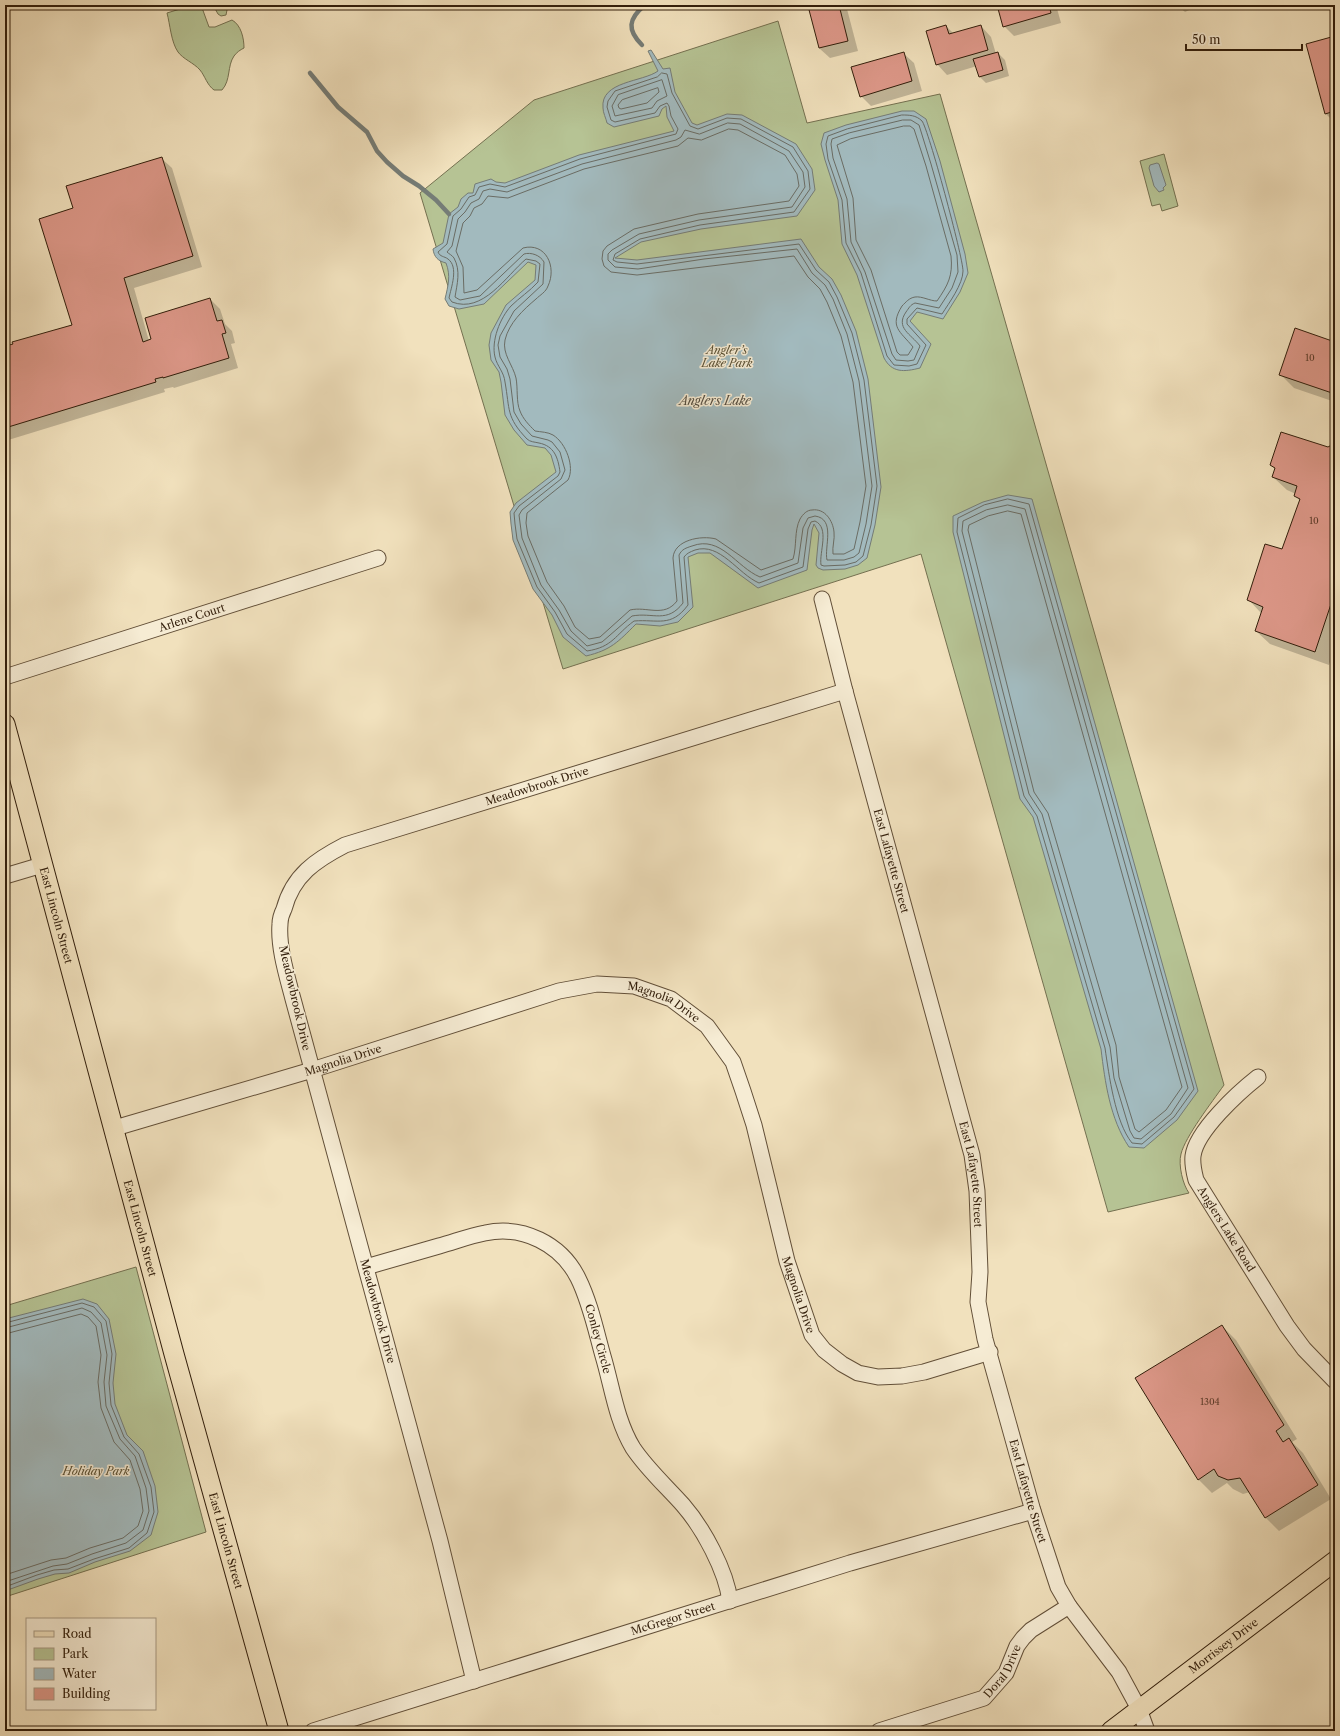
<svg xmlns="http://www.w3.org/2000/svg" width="1340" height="1736" font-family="'Libre Caslon Text',serif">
<rect width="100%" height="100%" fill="#f1e1bd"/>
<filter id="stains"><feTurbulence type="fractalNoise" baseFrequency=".005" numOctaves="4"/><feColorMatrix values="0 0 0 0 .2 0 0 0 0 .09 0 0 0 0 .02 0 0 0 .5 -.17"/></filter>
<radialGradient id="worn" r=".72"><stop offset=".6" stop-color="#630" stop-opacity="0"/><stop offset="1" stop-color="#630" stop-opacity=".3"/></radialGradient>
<!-- green -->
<g fill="#b6c394" stroke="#747050">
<path d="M193 5H201L209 27H215L232 20C241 25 244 38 244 48 240 50 237 52 234 56 227 66 231 80 222 90H214C207 85 205 76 200 70 194 63 183 59 178 52 171 42 170 24 167 13Z"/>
<polygon points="213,5 228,5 226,15 221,16 218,14"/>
<path d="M778 21 807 123 940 94 1224 1085C1212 1102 1185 1137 1181 1154 1178 1165 1183 1185 1189 1193L1108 1212 921 554 563 669 420 193 534 100Z"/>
<polygon points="1164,154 1178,206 1162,211 1160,204 1152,206 1140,161"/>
<polygon points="136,1267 206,1532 5,1597 5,1306"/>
</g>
<!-- water -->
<g fill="#a2babe" stroke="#757c76">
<path d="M651 50 663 69 670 68 675 92 692 123 697 125 727 114 742 115 796 144 812 169 815 190 797 216 701 229 641 242 615 258 637 260 801 239 819 267 832 279 841 295 856 331 868 379 881 487 875 525 867 558 858 565 845 569 823 570 818 568 816 565 819 533 814 524 812 530 807 570 758 588 710 553H698L688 557 693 607 678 622 660 626 636 624C618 642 611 650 586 656L563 637 552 615 533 589 513 540 511 524 510 512 516 503 556 472 551 455 545 448 527 445 514 430 505 415 501 382 499 372 491 360 489 345 491 333 506 305 535 280 536 265 528 262 484 304 459 309 449 306 445 299C448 286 451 276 446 263 438 261 434 257 433 249L443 243 449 214 458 207 461 199 468 193H473L475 184 491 179 496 182 505 183 579 155 674 131 667 117 666 106 662 109 659 116 614 127 607 123C606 118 603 113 603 108 600 81 643 82 658 71L648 51Z"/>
<path d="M902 111H914L926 119 940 161 965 254 968 273 960 292 943 319 917 312 910 321 931 344 920 368C904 372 892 373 884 358L857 275 842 244 838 200 825 160 821 144 824 133 846 125Z"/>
<polygon points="1157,163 1159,164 1166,185 1163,188 1164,190 1159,192 1154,186 1149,168 1150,165"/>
<path d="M1008 495 1032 499 1198 1091 1177 1120 1144 1148 1129 1147C1110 1119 1105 1082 1101 1049L1033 817 1020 799 953 532V516L983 502Z"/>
<polygon points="83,1299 97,1304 109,1319 116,1354 113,1383 115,1404 127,1435 143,1451 155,1486 158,1512 151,1535 130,1551 95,1562 69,1573 55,1574 38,1579 5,1591 5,1319"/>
</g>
<!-- shadow -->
<g fill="#0003">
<polygon points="813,5 843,5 847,9 858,51 830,58 819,48 809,6"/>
<polygon points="998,5 1056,5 1061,23 1014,36 1004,26"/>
<polygon points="1177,5 1200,5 1185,12"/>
<polygon points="946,26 954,34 981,26 991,37 996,54 998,53 1005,60 1009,76 986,83 979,76 977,66 947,75 937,64"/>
<polygon points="1335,37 1335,123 1326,114"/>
<polygon points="903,53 914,63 922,91 871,106 861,96"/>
<polygon points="161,158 172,168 202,267 134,288 149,341 210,299 220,309 225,324 232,331 235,343 231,344 238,368 174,388 173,387 164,389 165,392 5,441 5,351 73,325 74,209"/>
<polygon points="1335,343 1335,402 1294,388 1280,374"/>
<polygon points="1335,445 1335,647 1329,665 1270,644 1256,631 1261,613 1248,599 1283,550 1300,501 1296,496 1296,494 1287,490 1273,477 1276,470 1271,465 1328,448"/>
<polygon points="1222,1326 1236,1340 1297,1439 1292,1442 1303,1453 1331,1499 1279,1531 1265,1517 1250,1492 1243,1494 1233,1489 1227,1483 1212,1493 1198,1479"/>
</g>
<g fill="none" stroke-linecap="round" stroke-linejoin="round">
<!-- shore -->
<g stroke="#6a6c64" stroke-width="1">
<path d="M662 73 667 74 672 93 690 126 698 129 727 118 741 119 793 147 808 171 810 189 794 212 700 225 640 239 615 254 613 260 617 262 637 264 799 244 816 270 829 282 837 297 852 333 864 380 877 486 871 525 863 556 856 562 845 565 824 566 821 565C819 552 830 528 815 521L811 522 808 529 803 567 759 583C738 574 720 542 695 550 690 552 687 553 684 557L688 605C671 628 658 619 634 621 615 635 613 647 587 651L567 634 555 612 537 587 517 539 515 524 514 513 519 506 558 476 560 472C558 457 554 446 539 443 535 442 530 442 527 439 506 417 510 410 505 382 504 372 497 366 495 357 491 341 500 318 511 306 519 298 530 291 538 282L540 264 536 261 526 259C506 276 483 314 452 302L449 298C451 288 459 267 448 259 444 256 440 257 438 252L447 244 453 216 461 209 469 197 475 195 479 187 490 184 505 187 580 159 676 134 678 129 671 116 669 106 667 103 660 106 655 113 615 122 611 120 607 107 608 101 615 91 657 77Z"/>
<polygon points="662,80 667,96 657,101 652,108 615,116 612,106 618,95"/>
<polygon points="658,88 659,92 647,103 621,109 619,108 618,105 622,100"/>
<path d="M902 115C909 115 916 115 922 121 928 128 963 257 963 271 963 284 949 303 942 314L917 308 907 319V324L926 345 917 364 909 366 894 365 887 356 861 273 846 243 842 200 828 159 826 144 828 136 847 129Z"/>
<path d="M903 120H911L919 125 931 164 957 255 958 272 952 288 939 308 915 303C910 305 909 308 906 312 895 328 911 334 920 346L914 360 908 361 896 360 892 354 865 272 851 242 847 199 833 158 831 144 832 139 849 133Z"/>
<path d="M728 123 740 124 789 151 803 172 805 187 792 207 699 220 639 234 612 250 608 254V260L615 267 638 269 704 259 797 249 812 273 825 285 833 299 847 334 859 381 872 486 866 524 859 553 854 557 844 560H827C824 547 836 519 815 516L808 518 803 528 798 563 760 577C736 567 721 535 692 546 686 548 682 549 679 555L683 603C667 624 653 612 632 616L602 642 587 646 571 631 559 610 541 585 522 538 519 515 522 510 561 479 565 470 560 452 552 442 548 440 532 436 521 424 514 412 510 379 507 369 500 357 498 345 500 336 514 311 543 284 544 262C540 255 531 252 524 254L480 296 460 300 455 297C457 284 461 271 454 258 452 255 449 254 447 252L452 246 458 219 465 212 471 203 479 199 483 191 490 189 507 192 582 164 676 140 681 137 685 130 699 134Z"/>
<path d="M904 126H910L914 129 926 166 951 256C953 276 948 285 937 301 930 301 922 296 915 297 909 298 906 302 902 306 889 327 900 331 913 347L908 355H900L897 352 871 270 856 240 853 198 837 145 850 139Z"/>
<path d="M729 129 738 130 785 155 797 174 799 186 789 201 698 214 634 229 607 246 603 251 602 259 604 266 611 272 637 275 794 256 808 277 820 289 827 302 841 336 853 382 866 486 860 522 854 549 844 554H833C832 547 835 539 834 532 833 521 825 508 812 510 807 510 803 514 800 519 794 531 797 546 793 559L761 570 716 539C701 535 674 540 673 558L677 601C664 618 647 606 630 610L600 637 589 639 575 627 564 606 547 582 528 536 526 523 527 513 568 480C575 467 566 443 553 435 548 432 541 432 535 431 529 425 523 419 520 411 516 402 518 388 516 378 513 365 502 354 505 340 509 323 523 310 536 299 540 295 546 292 548 286 557 267 546 242 523 248L477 290 464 293 463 267 456 251 463 223 470 216 474 208 482 204 488 196 508 198 584 169 678 146 688 138 701 140Z"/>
<path d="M1008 499 1029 504 1194 1089 1174 1117 1142 1144 1132 1143C1115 1122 1109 1075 1105 1048L1037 816 1024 796 957 532 958 518 984 505Z"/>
<polygon points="1008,505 1025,509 1188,1088 1171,1114 1141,1139 1134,1138 1130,1131 1114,1078 1110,1047 1042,814 1029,794 962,531 963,521 986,510"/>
<polygon points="1008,511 1021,514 1182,1087 1166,1110 1139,1132 1135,1129 1119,1077 1116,1045 1048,813 1034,792 968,530 969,525 988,516"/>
<polyline points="5,1323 82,1303 94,1307 106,1321 112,1354 109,1383 111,1405 124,1437 139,1454 151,1487 154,1512 147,1533 129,1548 94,1559 68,1569 54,1570 37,1575 5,1587"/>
<polyline points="5,1328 82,1308 91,1312 101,1323 107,1355 104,1382 106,1406 120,1439 135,1456 146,1488 149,1511 143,1530 126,1543 92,1554 67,1564 53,1566 5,1582"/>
<polyline points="5,1334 81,1314 88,1317 96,1326 101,1355 98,1382 101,1408 114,1442 130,1460 140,1489 143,1511 138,1526 123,1538 90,1548 66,1558 51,1560 5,1575"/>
</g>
<!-- stream -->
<g stroke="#757c76" stroke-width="4.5">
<path d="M642 45C627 30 628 19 645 5"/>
<polyline points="310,73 338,107 367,132 377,151 387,162 403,176 419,186 436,200 449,214"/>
</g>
</g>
<!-- building -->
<g fill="#dd9889" stroke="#321e0b">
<polygon points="839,5 848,41 819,48 808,6"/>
<polygon points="997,5 1049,5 1051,13 1003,27"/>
<polygon points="946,25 949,34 981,25 988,50 936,65 926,31"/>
<polygon points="1335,36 1335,111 1325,114 1306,44"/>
<polygon points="904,52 912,81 860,97 851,67"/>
<polygon points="998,52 1003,70 979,77 973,59"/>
<polygon points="162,157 193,256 124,278 143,342 151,339 145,318 210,298 217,321 222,320 226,333 222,334 229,358 163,378 163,377 155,379 156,382 5,428 5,349 9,347 9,345 13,344 12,342 72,325 39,219 73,208 66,186"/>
<polygon points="1295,328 1335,342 1335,394 1279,375"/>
<polygon points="1281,432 1328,447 1335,443 1335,592 1315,652 1255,631 1263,607 1247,600 1265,544 1282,549 1300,499 1294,496 1297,486 1272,477 1275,468 1270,465"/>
<polygon points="1222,1325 1284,1425 1276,1431 1283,1442 1289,1438 1318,1485 1265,1518 1240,1478 1228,1480 1218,1476 1214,1469 1198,1480 1135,1378"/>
</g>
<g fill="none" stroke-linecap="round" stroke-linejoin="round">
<!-- minor casing -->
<g stroke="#624f38" stroke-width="17">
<g id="minor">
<path id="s1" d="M822 599 845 691 972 1155 977 1191 980 1272 978 1302 985 1339 1033 1511 1058 1587 1069 1606 1119 1672 1139 1709 1147 1731"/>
<path id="s2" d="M5 677 378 558"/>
<polyline points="5,876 42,865"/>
<path id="s3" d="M1258 1077C1239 1092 1196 1131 1193 1156 1192 1165 1194 1172 1196 1180L1287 1326 1304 1349 1335 1381"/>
<path id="s4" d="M115 1128 312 1070 559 991 597 984 634 986 671 999 707 1026 733 1062 743 1091 754 1125 787 1261 812 1335 824 1350 842 1364 858 1373 878 1377 902 1376 924 1372 990 1352"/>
<path id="s5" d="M366 1267C390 1260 414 1253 439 1246 454 1242 469 1236 485 1233 523 1225 561 1244 578 1278 590 1302 596 1331 603 1356 612 1386 616 1420 633 1448 647 1469 666 1486 683 1505 703 1528 726 1570 730 1601"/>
<path id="s6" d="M474 1681 440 1541 293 999C287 976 278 947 280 924 280 919 282 913 284 909 293 875 316 860 345 845L845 691"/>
<path id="s7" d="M313 1731 850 1563 1033 1511"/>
<path id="s8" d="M879 1731 984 1698 1006 1673 1017 1646 1023 1638 1031 1630 1069 1606"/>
</g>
</g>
<!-- major casing -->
<g stroke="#321e0b" stroke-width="21">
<g id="major">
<path id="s9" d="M5 724 174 1354 279 1731"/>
<path id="s10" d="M1111 1731 1335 1561"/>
</g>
</g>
<!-- minor -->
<use href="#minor" stroke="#f6ecd4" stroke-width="15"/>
<!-- major -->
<use href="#major" stroke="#f1e1bd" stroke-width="19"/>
</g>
<g text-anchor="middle" stroke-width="3" stroke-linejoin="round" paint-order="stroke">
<!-- number labels -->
<g font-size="9" fill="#5d3c2a">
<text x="1310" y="361">10</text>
<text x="1314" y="524">10</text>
<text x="1210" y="1405">1304</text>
</g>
<!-- park labels -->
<g font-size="11" font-style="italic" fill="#5a5034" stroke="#f6ecd4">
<text x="727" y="354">Angler’s<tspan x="727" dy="13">Lake Park</tspan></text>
<text x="96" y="1475">Holiday Park</text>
</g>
<!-- street labels -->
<g font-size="11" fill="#321e0b" stroke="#f6ecd4">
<text dy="4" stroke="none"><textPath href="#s2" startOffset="196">Arlene Court</textPath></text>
<text dy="4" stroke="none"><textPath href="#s6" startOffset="1090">Meadowbrook Drive</textPath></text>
<text dy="4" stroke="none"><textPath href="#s1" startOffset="271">East Lafayette Street</textPath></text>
<text dy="4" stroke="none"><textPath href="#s9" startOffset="198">East Lincoln Street</textPath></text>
<text transform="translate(295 998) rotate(77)" y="4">Meadowbrook Drive</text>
<text dy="4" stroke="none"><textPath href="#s4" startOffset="574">Magnolia Drive</textPath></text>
<text dy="4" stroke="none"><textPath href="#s4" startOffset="238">Magnolia Drive</textPath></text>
<text dy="4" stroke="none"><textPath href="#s1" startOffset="595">East Lafayette Street</textPath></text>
<text dy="4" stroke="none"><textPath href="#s9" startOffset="522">East Lincoln Street</textPath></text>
<text dy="4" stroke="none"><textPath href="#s3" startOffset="186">Anglers Lake Road</textPath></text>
<text dy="4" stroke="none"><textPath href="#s4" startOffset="911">Magnolia Drive</textPath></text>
<text transform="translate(378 1311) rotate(75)" y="4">Meadowbrook Drive</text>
<text dy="4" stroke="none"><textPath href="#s5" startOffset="299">Conley Circle</textPath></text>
<text dy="4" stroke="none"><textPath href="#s1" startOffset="919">East Lafayette Street</textPath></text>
<text dy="4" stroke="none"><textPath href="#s9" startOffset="846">East Lincoln Street</textPath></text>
<text dy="4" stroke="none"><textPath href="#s7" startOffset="377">McGregor Street</textPath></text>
<text dy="4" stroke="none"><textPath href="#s10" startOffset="141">Morrissey Drive</textPath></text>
<text dy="4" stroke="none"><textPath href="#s8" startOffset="143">Doral Drive</textPath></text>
</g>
<!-- water labels -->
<g font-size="12" font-style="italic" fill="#544d41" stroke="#f6ecd4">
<text x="715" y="405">Anglers Lake</text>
</g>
</g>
<!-- margin -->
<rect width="1340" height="1736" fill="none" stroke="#f1e1bd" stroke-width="20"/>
<rect x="6" y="6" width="1328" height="1724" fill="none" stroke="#321e0b" stroke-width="2"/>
<rect x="10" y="10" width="1320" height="1716" fill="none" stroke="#321e0b"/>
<!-- legend -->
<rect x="26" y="1618" width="130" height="92" fill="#f6ecd4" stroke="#a89a84"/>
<rect x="34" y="1631" width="20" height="6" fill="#f1e1bd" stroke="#a89a84"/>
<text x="62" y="1638" font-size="12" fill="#321e0b">Road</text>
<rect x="34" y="1648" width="20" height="12" fill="#b6c394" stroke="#a89a84"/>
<text x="62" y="1658" font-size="12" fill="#321e0b">Park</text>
<rect x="34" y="1668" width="20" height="12" fill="#a2babe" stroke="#a89a84"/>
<text x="62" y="1678" font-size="12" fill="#321e0b">Water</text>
<rect x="34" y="1688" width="20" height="12" fill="#dd9889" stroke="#a89a84"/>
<text x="62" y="1698" font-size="12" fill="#321e0b">Building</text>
<!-- scale -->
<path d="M1186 44v6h116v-6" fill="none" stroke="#321e0b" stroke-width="2"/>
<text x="1192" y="44" font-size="12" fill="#321e0b" stroke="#f6ecd4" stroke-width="3" paint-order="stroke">50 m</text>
<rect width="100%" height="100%" filter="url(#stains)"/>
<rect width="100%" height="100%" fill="url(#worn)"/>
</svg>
